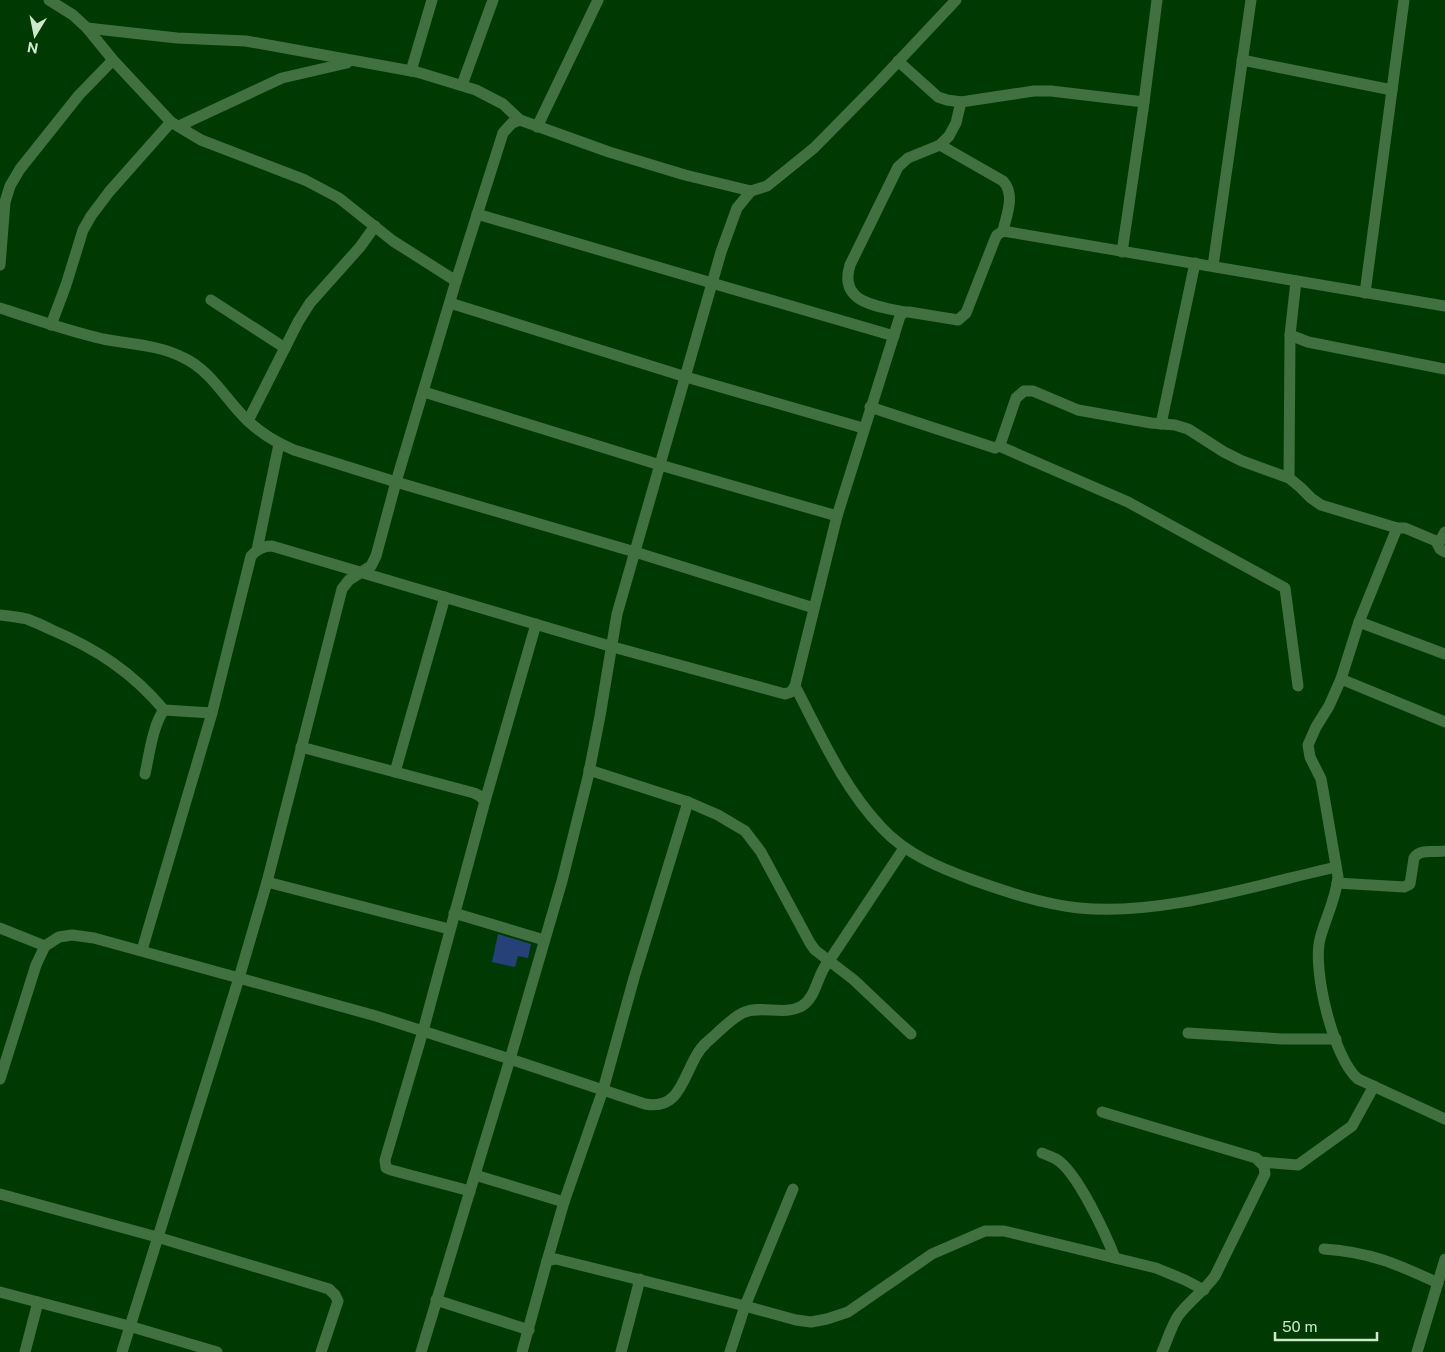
<svg xmlns="http://www.w3.org/2000/svg" width="1445" height="1352" font-family="'Public Sans',sans-serif">
<rect width="100%" height="100%" fill="#003a03"/>
<!-- building -->
<polygon fill="#264078" points="498,934 531,944 528,958 518,956 515,967 492,962"/>
<g fill="none" stroke-linecap="round" stroke-linejoin="round">
<!-- street -->
<g stroke="#427141" stroke-width="11">
<polyline points="49,0 73,15 87,28 113,60 171,122 201,140 305,180 339,198 393,241 456,281"/>
<polyline points="87,28 177,38 246,41 417,72 476,90 503,104 520,120"/>
<polyline points="1242,60 1392,90 1365,293"/>
<polyline points="898,61 938,97 947,100 961,102 1034,91 1051,91 1144,102"/>
<polyline points="411,71 432,0"/>
<polyline points="462,85 493,0"/>
<polyline points="1392,90 1404,0"/>
<polyline points="179,126 282,78 347,63"/>
<polyline points="537,127 598,0"/>
<path d="M940 145 1003 181C1016 195 1006 216 1003 231"/>
<path d="M751 191 737 208 721 252 617 614 600 716 588 777 562 881 510 1059 645 1104C686 1112 683 1063 707 1042 717 1034 733 1016 745 1012 763 1005 784 1016 802 1006 817 997 817 973 829 961L904 848"/>
<path d="M477 214C616 256 755 295 894 336"/>
<polyline points="1122,252 1143,110 1157,0"/>
<polyline points="0,265 5,202 10,186 20,169 79,95 113,60"/>
<polyline points="1213,266 1251,0"/>
<polyline points="1296,281 1290,335 1308,342 1445,369"/>
<polyline points="211,300 285,348"/>
<polyline points="450,303 686,377 863,428"/>
<path d="M0 308C34 319 68 331 103 339 129 344 160 345 184 358 212 371 227 402 249 422 262 434 277 443 294 450L396 482 635 552 814 608"/>
<path d="M904 312C877 306 838 303 850 265L898 167 908 158 940 145 949 136 956 123 961 102"/>
<polyline points="51,325 66,285 83,230 91,216 109,192 171,122"/>
<polyline points="424,392 660,465 837,516"/>
<polyline points="870,407 995,448 999,446 1001,442 1016,398 1024,391 1033,391 1078,410 1151,423 1175,425 1188,429 1224,452 1242,461 1289,478 1300,487 1311,498 1321,505 1397,528"/>
<polyline points="248,421 298,322 310,303 360,247 375,226"/>
<polyline points="1161,424 1195,263"/>
<polyline points="999,446 1128,502 1285,588 1298,686"/>
<polyline points="1289,478 1290,335"/>
<path d="M1445 532 1440 541H1436L1405 528H1397L1359 622 1341 679 1329 706 1316 727 1308 745 1310 757 1321 779 1323 790 1338 877C1336 899 1325 919 1320 939 1312 971 1334 1059 1358 1079L1445 1119"/>
<polyline points="1436,541 1440,549 1445,552"/>
<polyline points="257,550 279,444"/>
<path d="M0 615C9 616 18 617 27 619 35 622 44 626 52 630 97 649 133 673 164 710"/>
<polyline points="1359,622 1445,654"/>
<polyline points="1341,679 1445,722"/>
<path d="M795 686C821 736 843 787 882 828 906 854 940 868 973 880 1007 892 1042 904 1079 908 1162 916 1256 885 1336 867"/>
<polyline points="301,747 474,793 480,796 485,801 423,1031 385,1160 386,1168 391,1170 470,1191"/>
<polyline points="589,770 688,802 718,815 745,831 761,852 810,943 815,950 854,980 911,1034"/>
<polyline points="395,772 445,597"/>
<path d="M145 774C149 756 153 724 164 710L212 713"/>
<polyline points="485,801 536,624"/>
<polyline points="267,882 449,929"/>
<path d="M1337 883 1404 887 1410 884 1414 858C1420 848 1435 853 1445 851"/>
<polyline points="454,913 544,940"/>
<polyline points="0,928 45,946"/>
<path d="M142 950 212 713 251 556C257 549 263 546 272 546L613 647 785 694 791 692 795 686 837 516 900 316 904 312H909L958 320 966 313 995 239 997 235 1003 231 1445 306"/>
<polyline points="1188,1033 1282,1039 1336,1039"/>
<polyline points="0,1079 36,965 45,946 59,937 72,935 94,938 239,978 267,882 342,589 349,580 371,566 376,556 396,482 456,281 503,133 512,123 520,120 609,152 685,175 751,191 767,186 814,148 878,83 956,0"/>
<path d="M1102 1112 1256 1158 1264 1166 1265 1174 1215 1276C1204 1291 1189 1301 1178 1316 1171 1327 1167 1341 1162 1352"/>
<path d="M1042 1153C1047 1155 1052 1157 1056 1159 1077 1171 1106 1235 1115 1258"/>
<polyline points="1260,1162 1298,1165 1352,1126 1374,1086"/>
<polyline points="475,1175 564,1202"/>
<polyline points="793,1189 745,1306 796,1320 811,1322 827,1319 848,1312 932,1254 985,1231 1004,1231 1156,1268 1185,1280 1204,1290"/>
<polyline points="0,1194 157,1237 329,1289 335,1295 338,1301 321,1352"/>
<path d="M1324 1249C1370 1252 1397 1264 1438 1283"/>
<polyline points="547,1261 564,1202 603,1090 634,978 688,802"/>
<polyline points="0,1292 129,1326 217,1352"/>
<polyline points="436,1300 529,1330"/>
<polyline points="25,1352 38,1302"/>
<polyline points="122,1352 239,978 376,1016 510,1059 421,1352"/>
<polyline points="522,1352 547,1261 556,1259 745,1306 730,1352"/>
<polyline points="621,1352 640,1279"/>
<polyline points="1417,1352 1445,1259"/>
</g>
</g>
<!-- north arrow -->
<g transform="translate(35 35) rotate(190)" stroke="#003a03" stroke-width="4" paint-order="stroke">
<path d="M0-4L9 19L0 12L-9 19Z" fill="#cce9cb"/>
<text y="-8" font-size="14" font-weight="bold" text-anchor="middle" fill="#cce9cb">N</text>
</g>
<!-- scale -->
<path d="M1275 1332v8h102v-8" fill="none" stroke="#cce9cb" stroke-width="2.5"/>
<text x="1282" y="1332" font-size="15" fill="#cce9cb" stroke="#003a03" stroke-width="4" paint-order="stroke">50 m</text>
</svg>
